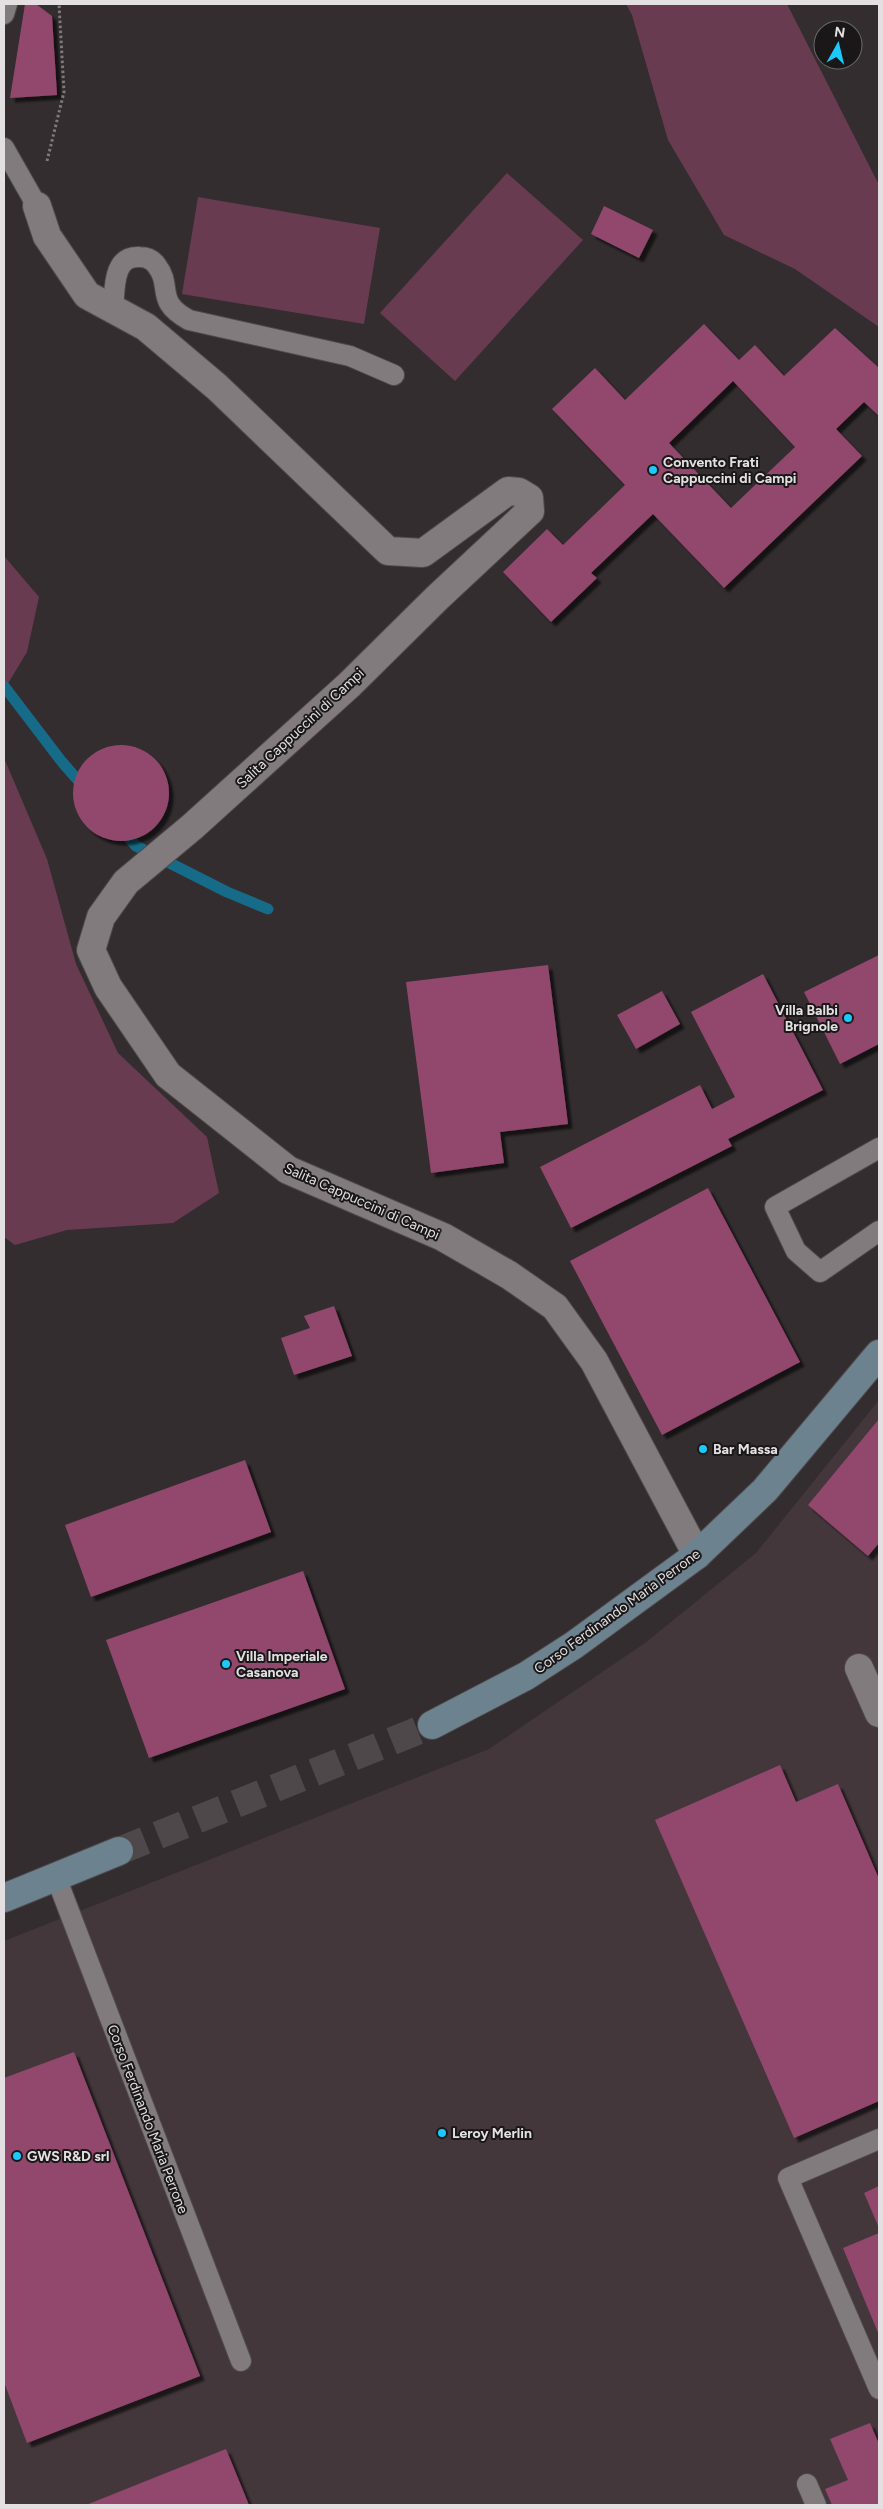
<svg xmlns="http://www.w3.org/2000/svg" width="883" height="2509" font-family="Figtree,sans-serif">
<defs>
<filter id="shadow"><feDropShadow dx="4.5" dy="4.5" stdDeviation="1" flood-color="#0009"/></filter>
</defs>
<rect width="100%" height="100%" fill="#332d30"/>
<!-- built -->
<polygon fill="#43373c" points="879,1400 879,2505 4,2505 4,1941 489,1749 645,1643 756,1553"/>
<!-- green -->
<g fill="#693b50">
<polygon points="626,4 787,4 879,185 879,327 795,269 724,235 668,140 632,15"/>
<polygon points="507,173 583,240 455,381 380,313"/>
<polygon points="198,197 380,228 364,324 182,294"/>
<polygon points="4,556 39,597 27,652 4,690"/>
<polygon points="4,758 47,859 76,964 118,1053 207,1137 219,1193 173,1223 67,1230 15,1245 4,1237"/>
</g>
<g fill="none" stroke-linecap="round" stroke-linejoin="round">
<!-- stream -->
<polyline stroke="#166c88" stroke-width="11" points="4,686 62,762 136,846 227,892 268,909"/>
</g>
<!-- building -->
<g fill="#92476c" fill-rule="evenodd" filter="url(#shadow)">
<polygon points="25,4 36,4 52,16 57,95 10,98"/>
<polygon points="604,206 653,230 639,258 591,234"/>
<path d="M704 324 739 360 755 345 784 376 835 328 879 368V416L864 402 836 429 862 456 724 588 653 514 591 573 597 578 551 622 503 572 547 529 563 545 625 485 552 409 595 368 625 400ZM733 381 795 447 731 508 669 443Z"/>
<circle cx="121" cy="793" r="48"/>
<polygon points="879,955 879,1044 840,1064 804,992"/>
<polygon points="548,965 568,1124 500,1132 504,1163 431,1173 406,982"/>
<polygon points="763,974 823,1090 728,1139 732,1146 571,1228 540,1167 700,1085 712,1109 735,1097 691,1012"/>
<polygon points="662,991 680,1024 636,1049 617,1015"/>
<polygon points="708,1188 800,1362 662,1435 570,1261"/>
<polygon points="334,1306 352,1356 294,1375 281,1338 310,1328 304,1316"/>
<polygon points="879,1419 879,1543 868,1556 808,1505"/>
<polygon points="245,1460 271,1532 91,1597 65,1525"/>
<polygon points="303,1571 345,1689 149,1758 106,1640"/>
<polygon points="780,1765 796,1802 838,1784 879,1879 879,2101 794,2138 655,1820"/>
<polygon points="74,2052 200,2376 27,2443 4,2382 4,2078"/>
<polygon points="879,2186 879,2228 864,2193"/>
<polygon points="879,2233 879,2335 843,2248"/>
<polygon points="870,2423 879,2444 879,2505 832,2505 825,2489 848,2480 830,2439"/>
<polygon points="226,2449 249,2505 86,2505"/>
</g>
<g fill="none" stroke-linecap="round" stroke-linejoin="round">
<!-- secondary-tunnel -->
<polyline stroke="#4e484b" stroke-width="28" stroke-dasharray="28 14" stroke-linecap="butt" points="119,1851 432,1725"/>
<!-- service casing -->
<g stroke="#4f4b4c" stroke-width="22">
<g id="service">
<polyline points="4,14 7,4"/>
<polyline points="4,148 37,206"/>
<path d="M113 309C115 290 112 255 140 257 147 257 153 260 157 266 173 287 154 301 189 320L350 356 394 375"/>
<polyline points="879,1148 775,1207 796,1251 820,1272 879,1231"/>
<polyline points="56,1877 241,2361"/>
<polyline points="879,2139 788,2178 879,2389"/>
<polyline points="807,2484 816,2505"/>
</g>
</g>
<!-- minor casing -->
<g stroke="#4f4b4c" stroke-width="30">
<g id="minor">
<polyline points="37,206 47,236 87,295 146,327 217,387 388,551 423,553 508,491 519,492 529,498 530,511 437,598 349,685 192,827 126,882 101,917 91,950 108,987 168,1075 288,1170 443,1237 509,1275 555,1307 594,1361 697,1555"/>
<polyline points="859,1668 879,1713"/>
</g>
</g>
<!-- secondary casing -->
<g stroke="#4f4b4c" stroke-width="30">
<g id="secondary">
<polyline points="432,1725 526,1676 574,1645 697,1555 765,1490 879,1354"/>
<polyline points="4,1898 119,1851"/>
</g>
</g>
<!-- path -->
<polyline stroke="#7e797b" stroke-width="3" stroke-dasharray="2.5 2.5" stroke-linecap="butt" points="47,161 64,92 59,4"/>
<!-- service -->
<use href="#service" stroke="#827b7e" stroke-width="20"/>
<!-- minor -->
<use href="#minor" stroke="#827b7e" stroke-width="28"/>
<!-- secondary -->
<use href="#secondary" stroke="#6c828e" stroke-width="28"/>
</g>
<!-- markers -->
<g fill="#1bc9fc" stroke="#191718" stroke-width="2">
<circle cx="653" cy="470" r="5"/>
<circle cx="848" cy="1018" r="5"/>
<circle cx="703" cy="1449" r="5"/>
<circle cx="226" cy="1664" r="5"/>
<circle cx="442" cy="2133" r="5"/>
<circle cx="17" cy="2156" r="5"/>
</g>
<g text-anchor="middle" stroke-width="4" stroke-linejoin="round" paint-order="stroke">
<!-- poi labels -->
<g font-size="14" font-weight="bold" fill="#e4e0e1" stroke="#191718" text-anchor="start">
<text x="663" y="467">Convento Frati<tspan x="663" dy="16">Cappuccini di Campi</tspan></text>
<text x="838" y="1015" text-anchor="end">Villa Balbi<tspan x="838" dy="16">Brignole</tspan></text>
<text x="713" y="1454">Bar Massa</text>
<text x="236" y="1661">Villa Imperiale<tspan x="236" dy="16">Casanova</tspan></text>
<text x="452" y="2138">Leroy Merlin</text>
<text x="27" y="2161">GWS R&amp;D srl</text>
</g>
<!-- street labels -->
<g font-size="14" fill="#e4e0e1" stroke="#191718">
<text transform="translate(300 728) rotate(-43)" y="5">Salita Cappuccini di Campi</text>
<text transform="translate(362 1201) rotate(24)" y="5">Salita Cappuccini di Campi</text>
<text transform="translate(617 1611) rotate(-36)" y="5">Corso Ferdinando Maria Perrone</text>
<text transform="translate(148 2119) rotate(69)" y="5">Corso Ferdinando Maria Perrone</text>
</g>
</g>
<!-- border -->
<rect width="883" height="2509" fill="none" stroke="#e4e0e1" stroke-width="10"/>
<!-- north arrow -->
<g transform="translate(838 45) rotate(8)"><circle r="24" fill="#191718" stroke="#6a6768"/>
<path d="M0-4L9 19L0 12L-9 19Z" fill="#1bc9fc"/>
<text y="-8" font-size="14" font-weight="bold" text-anchor="middle" fill="#e4e0e1">N</text>
</g>
</svg>
